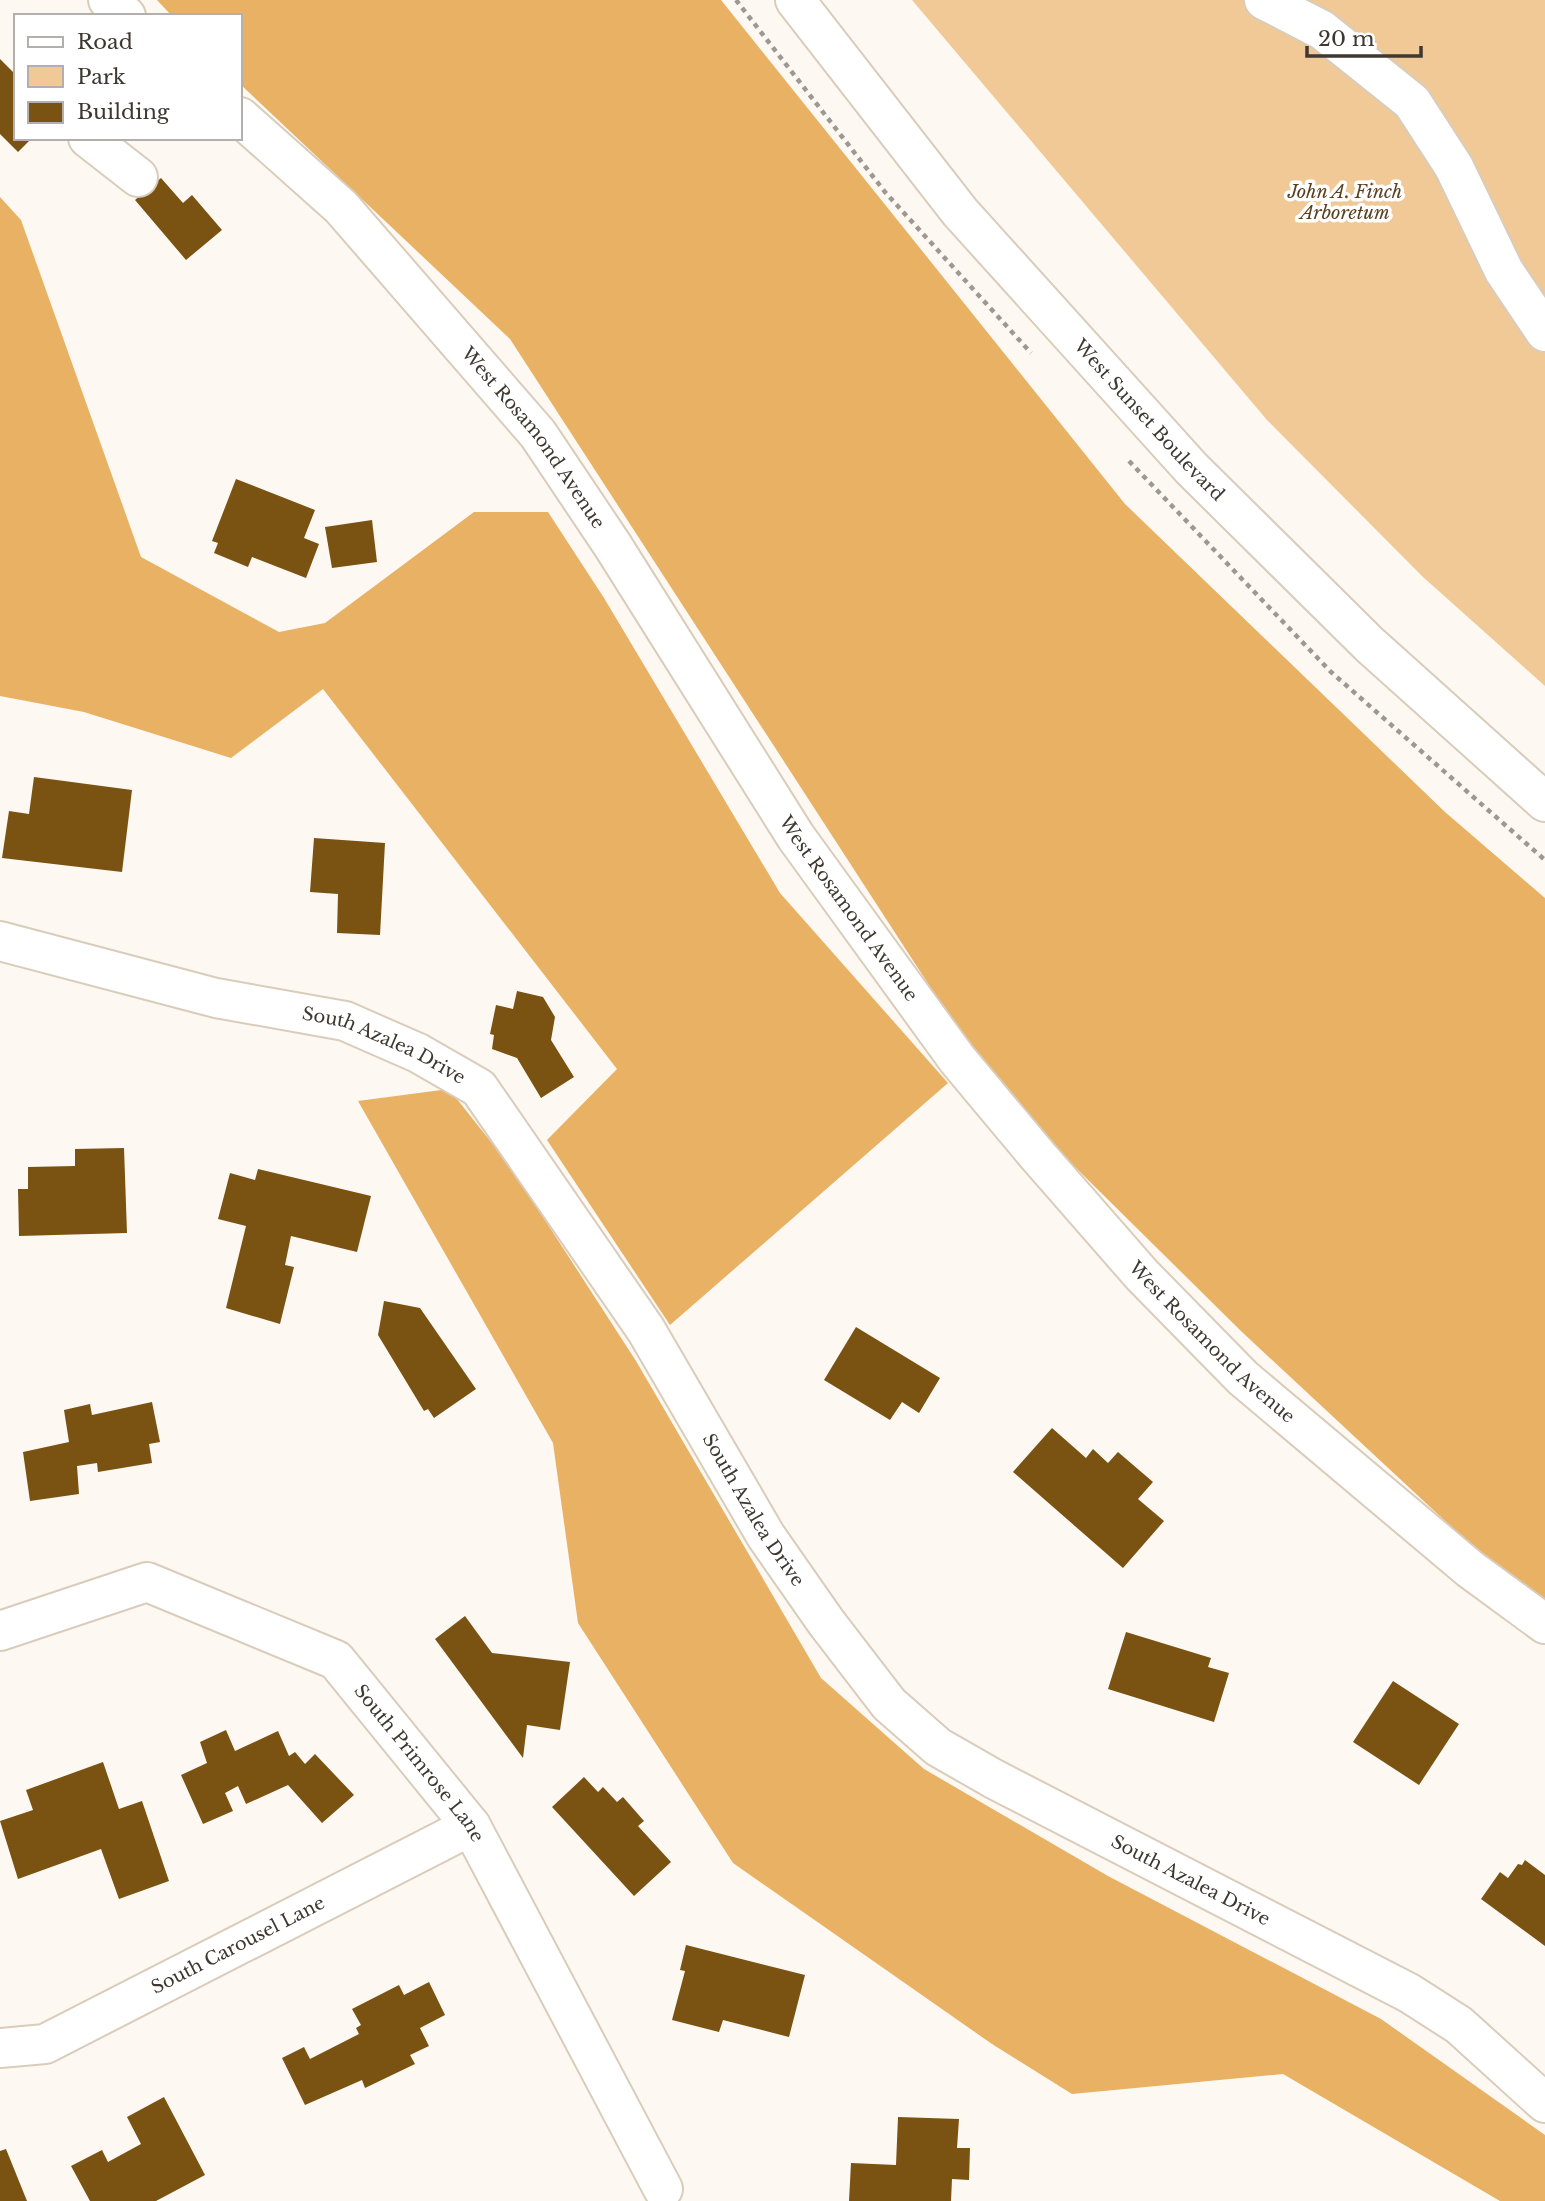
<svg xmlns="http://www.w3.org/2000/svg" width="1545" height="2201" font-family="'Libre Baskerville',serif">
<rect width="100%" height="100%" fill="#fdf8f1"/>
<!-- green -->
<polygon fill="#f0c996" points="912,0 1545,0 1545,686 1423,577 1267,420"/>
<!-- forest -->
<g fill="#e8b163">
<polygon points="157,0 721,0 1125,504 1445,812 1545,898 1545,1603 1486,1559 1242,1332 997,1090 510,339 240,84 240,16 172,16"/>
<polygon points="0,197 21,220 141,557 279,632 325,623 474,512 548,512 604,598 780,893 948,1083 670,1325 547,1140 617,1069 323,689 231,758 84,712 0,696"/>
<polygon points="449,1089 510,1166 636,1361 821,1678 924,1769 1108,1876 1381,2019 1545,2135 1545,2201 1500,2201 1283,2074 1072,2094 992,2044 733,1863 578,1623 553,1443 358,1101"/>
</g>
<!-- building -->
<g fill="#7a5211">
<polygon points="0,59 16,75 16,138 32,138 18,152 0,134"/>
<polygon points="161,178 183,203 192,195 222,230 186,260 135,200"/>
<polygon points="236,479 315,510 304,538 319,544 306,578 252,557 248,567 214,553 218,543 212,541"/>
<polygon points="372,520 377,562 332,568 325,527"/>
<polygon points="34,777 132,790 122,872 2,858 9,811 29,814"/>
<polygon points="314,838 385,843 380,935 337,933 338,894 310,892"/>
<polygon points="517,991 543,997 555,1017 551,1040 574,1077 541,1098 517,1058 492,1049 494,1035 490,1034 496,1005 513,1009"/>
<polygon points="124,1148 127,1233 19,1236 18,1189 28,1189 28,1167 75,1166 75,1149"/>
<polygon points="258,1169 371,1196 357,1252 291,1236 285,1265 294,1267 280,1324 226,1308 246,1226 218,1219 230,1173 255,1180"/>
<polygon points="384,1301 420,1308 476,1389 434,1418 428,1409 424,1411 378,1335"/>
<polygon points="856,1327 940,1378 919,1413 902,1402 890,1420 824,1380"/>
<polygon points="152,1402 160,1442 149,1444 152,1463 98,1472 97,1463 77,1466 79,1494 30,1501 23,1452 69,1442 64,1410 90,1404 92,1415"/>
<polygon points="1052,1428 1086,1458 1093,1449 1108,1463 1118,1452 1153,1482 1138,1499 1164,1521 1123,1568 1013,1472"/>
<polygon points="465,1616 492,1653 570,1662 560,1730 527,1725 523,1758 435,1639"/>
<polygon points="1126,1632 1211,1658 1208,1667 1229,1673 1214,1722 1108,1689"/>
<polygon points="1393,1681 1459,1724 1419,1785 1353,1742"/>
<polygon points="226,1730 235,1751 278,1731 289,1756 295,1752 305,1764 315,1754 354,1795 322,1823 288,1785 246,1804 238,1786 225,1793 233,1811 203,1824 181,1775 207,1763 200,1742"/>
<polygon points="103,1762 119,1809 142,1801 169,1881 119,1899 101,1849 18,1879 0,1821 33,1810 26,1790"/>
<polygon points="584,1777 598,1792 603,1787 617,1802 623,1797 644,1821 638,1826 671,1862 634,1896 552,1807"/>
<polygon points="1525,1860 1545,1875 1545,1946 1481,1899 1500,1872 1508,1878 1518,1864 1522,1865"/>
<polygon points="686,1945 805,1975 789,2037 723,2020 719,2032 672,2020 685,1971 680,1970"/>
<polygon points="429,1982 445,2015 420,2028 429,2046 410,2055 415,2064 365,2088 362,2080 305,2105 282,2058 304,2047 310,2059 359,2034 356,2028 361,2025 352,2009 399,1985 404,1995"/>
<polygon points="164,2097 205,2175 156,2201 90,2201 71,2166 102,2150 108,2162 141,2144 127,2117"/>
<polygon points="898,2117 959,2119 957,2148 970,2148 969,2180 952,2179 951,2201 849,2201 851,2163 896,2165"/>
<polygon points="6,2149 27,2201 0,2201 0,2151"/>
</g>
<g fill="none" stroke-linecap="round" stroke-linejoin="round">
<!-- minor casing -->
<g stroke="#d9ccbb" stroke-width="42">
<g id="minor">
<polyline points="108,0 126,16"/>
<polyline points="1264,0 1322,30 1412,102 1454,167 1504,271 1545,332"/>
<path id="s1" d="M240 117 341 207 538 434 613 546 796 837 957 1059 1038 1156 1142 1275 1243 1378 1470 1569 1545 1624"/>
<polyline points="88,138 138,177"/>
<path id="s2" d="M0 941 216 998 345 1021 418 1053 479 1088 646 1330 766 1536 826 1622 889 1704 938 1747 994 1779 1409 1993 1459 2025 1545 2103"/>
<path id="s3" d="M0 1631 147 1582 336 1660 471 1826 663 2189"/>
<path id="s4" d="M0 2048 45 2044 471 1826"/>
</g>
</g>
<!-- major casing -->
<g stroke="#d9ccbb" stroke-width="42">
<g id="major">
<path id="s5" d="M795 0 960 212 1192 469 1370 645 1545 802"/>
</g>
</g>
<!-- path -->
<g stroke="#9d9891" stroke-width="4.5" stroke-dasharray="5 5" stroke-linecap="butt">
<polyline points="736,0 885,192 1031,353"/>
<polyline points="1129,461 1331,672 1545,860"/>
</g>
<!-- minor -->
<use href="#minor" stroke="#fff" stroke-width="38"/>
<!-- major -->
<use href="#major" stroke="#fff" stroke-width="38"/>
</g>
<g text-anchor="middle" stroke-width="7" stroke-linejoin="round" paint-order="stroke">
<!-- park labels -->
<g font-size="18" font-style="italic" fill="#594120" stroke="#fff">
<text x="1345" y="198">John A. Finch<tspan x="1345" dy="21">Arboretum</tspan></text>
</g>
<!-- street labels -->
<g font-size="18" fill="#3e3831" stroke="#fff">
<text dy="6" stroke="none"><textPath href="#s5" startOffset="550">West Sunset Boulevard</textPath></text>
<text dy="6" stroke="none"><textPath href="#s1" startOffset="436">West Rosamond Avenue</textPath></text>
<text dy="6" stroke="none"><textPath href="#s1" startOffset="1003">West Rosamond Avenue</textPath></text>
<text dy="6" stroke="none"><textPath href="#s2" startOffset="399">South Azalea Drive</textPath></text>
<text dy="6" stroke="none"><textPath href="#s1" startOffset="1570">West Rosamond Avenue</textPath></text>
<text dy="6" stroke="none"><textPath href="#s2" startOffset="1008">South Azalea Drive</textPath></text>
<text dy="6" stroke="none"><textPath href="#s3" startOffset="492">South Primrose Lane</textPath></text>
<text dy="6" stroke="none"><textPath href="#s2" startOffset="1596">South Azalea Drive</textPath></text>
<text dy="6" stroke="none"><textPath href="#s4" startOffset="262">South Carousel Lane</textPath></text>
</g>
</g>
<!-- legend -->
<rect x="14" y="14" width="228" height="126" fill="#ffffff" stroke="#b2afad" stroke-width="2"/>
<rect x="28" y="37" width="35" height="10" fill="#ffffff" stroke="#b2afad" stroke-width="2"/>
<text x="77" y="49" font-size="21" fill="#3e3831">Road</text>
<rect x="28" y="66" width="35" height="21" fill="#f0c996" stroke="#b2afad" stroke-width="2"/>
<text x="77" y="84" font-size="21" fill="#3e3831">Park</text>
<rect x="28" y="102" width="35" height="21" fill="#7a5211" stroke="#b2afad" stroke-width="2"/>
<text x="77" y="119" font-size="21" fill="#3e3831">Building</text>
<!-- scale -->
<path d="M1307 46v10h114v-10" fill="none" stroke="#3e3831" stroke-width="3.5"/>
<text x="1318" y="46" font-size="21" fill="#3e3831" stroke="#ffffff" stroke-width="5" paint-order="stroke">20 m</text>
</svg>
